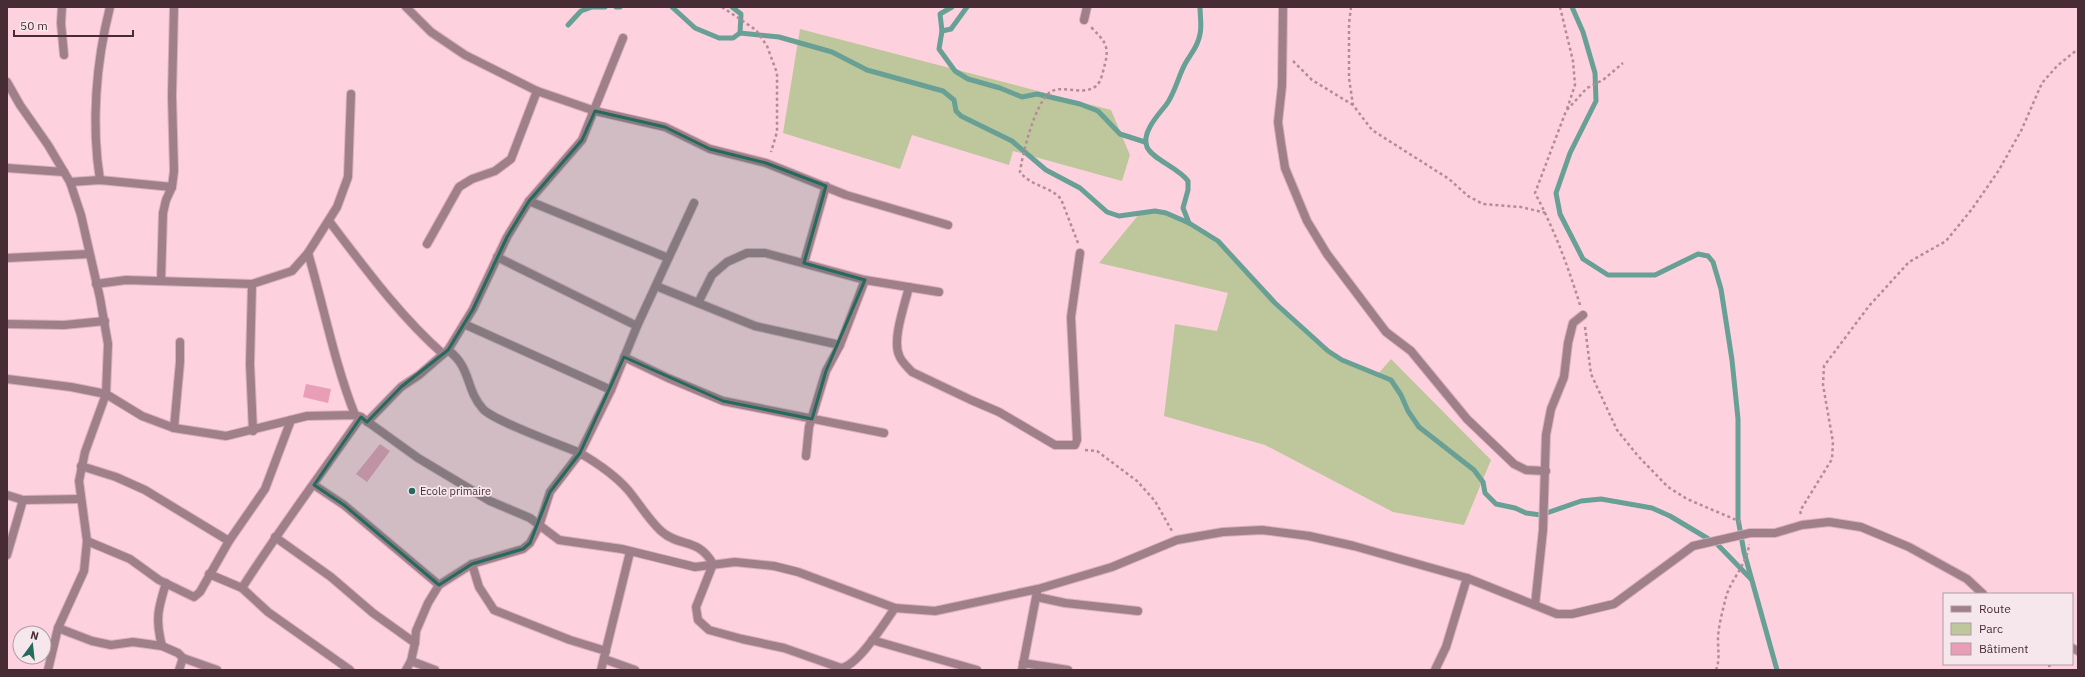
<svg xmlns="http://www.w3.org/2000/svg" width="2085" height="677" font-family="'IBM Plex Sans',sans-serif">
<rect width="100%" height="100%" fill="#fdd1de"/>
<!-- green -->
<g fill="#bec79c">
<polygon points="800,29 1111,110 1130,155 1122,181 1013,151 1009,165 912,135 900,169 783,133"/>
<polygon points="1155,211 1189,223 1218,241 1275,303 1328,351 1342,360 1378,374 1391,359 1491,460 1464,525 1393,512 1265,445 1164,416 1175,324 1217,331 1228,293 1099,263 1140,213"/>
</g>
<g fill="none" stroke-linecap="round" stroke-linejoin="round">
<!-- stream -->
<g stroke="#69a095" stroke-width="5">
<polyline points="616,7 620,7"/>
<polyline points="672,7 695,28 719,38 733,38 740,33 779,37 832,52 867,70 943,91 954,100 956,111 961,116 1012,141 1046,170 1080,188 1107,212 1119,216 1155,211 1166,213 1189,223 1218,241 1275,303 1328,351 1342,360 1391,380 1401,395 1408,411 1419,427 1474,470 1483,482 1485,493 1496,504 1515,508 1526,513 1541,515 1581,501 1601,499 1652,508 1670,516 1717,544 1751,579"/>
<polyline points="732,7 741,14 740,33"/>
<polyline points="952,7 940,14 942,31 939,49 955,71 968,79 1000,88 1022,97 1037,94 1080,104 1098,111 1120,134 1145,142"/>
<polyline points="1572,7 1583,32 1595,73 1596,101 1570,153 1556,193 1560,214 1583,259 1608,275 1655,275 1698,254 1708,256 1713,262 1721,289 1732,360 1738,419 1738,519 1744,552 1777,670"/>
<polyline points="568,25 581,11 592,7 605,7"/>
<polyline points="942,31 951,29 967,7"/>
<path d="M1189 223 1183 208 1188 190V181C1179 168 1152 159 1147 147 1141 133 1158 115 1166 105 1175 93 1178 77 1185 64 1191 53 1198 47 1200 34 1202 26 1200 16 1200 7"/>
</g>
</g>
<!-- building -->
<g fill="#e79eb6">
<polygon points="306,384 331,389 328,403 303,397"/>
<polygon points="380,444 390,451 367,482 356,474"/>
</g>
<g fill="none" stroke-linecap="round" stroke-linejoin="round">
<!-- street casing -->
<g stroke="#d9b0bc" stroke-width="10">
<g id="street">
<polyline points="62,7 61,23 64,55"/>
<polyline points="406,7 431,32 465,55 537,91 595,111 665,127 710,149 766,163 846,195 948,225"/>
<polyline points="1283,7 1282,86 1278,122 1281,143 1285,168 1307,221 1327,254 1386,332 1411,351 1467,419 1514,464 1526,470 1546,471"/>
<polyline points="1084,20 1087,7"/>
<polyline points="7,82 20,105 48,145 70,182 81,215 100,298 108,344 106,394 85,452 79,481 87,541 84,571 58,628 48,670"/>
<polyline points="7,168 64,172"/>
<path d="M100 180C91 124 96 62 110 7"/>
<polyline points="70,182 100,180 172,187"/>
<polyline points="529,201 668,258"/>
<path d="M329 221C365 268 399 315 443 354"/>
<polyline points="427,244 459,187 472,179 495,171 511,159 537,91"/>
<path d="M308 253C324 307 334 362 355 415"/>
<polyline points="497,257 637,326"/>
<polyline points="7,258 89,254"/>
<polyline points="804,263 826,186"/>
<polyline points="161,281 163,213 166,200 172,187 174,171 172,96 174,7"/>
<polyline points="96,284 126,280 252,284 292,271 308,253 337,207 348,177 351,94"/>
<polyline points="252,284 250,364 253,431"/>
<polyline points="656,286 755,326 840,345"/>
<path d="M909 287C905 304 892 339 899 355 901 362 908 367 912 372L971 400 999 412 1055 445H1075L1077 440 1071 317 1080 253"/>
<polyline points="698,303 712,275 727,262 747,253 765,253 865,280"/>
<polyline points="7,324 64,325 105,321"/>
<polyline points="464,324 611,390"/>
<path d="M448 350C472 368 465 389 483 409 494 421 561 445 580 453L611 390 637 326 694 203"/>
<polyline points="624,357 668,378 723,401 884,433"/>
<polyline points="7,379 71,387 106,394 142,416 174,428 226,436 307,416 355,415 361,417 418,458 490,501 530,518 559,540 622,549 695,567 735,562 774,566 798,572 895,608 935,611 1038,589 1112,567 1177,540 1223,532 1262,530 1309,536 1354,546 1467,578 1557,614 1572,614 1614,604 1693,546 1750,533 1775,533 1802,525 1829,522 1861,527 1909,547 1967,579 1983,594"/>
<polyline points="367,422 401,387 419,375 448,350 473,309 507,237 529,201 582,140 623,38"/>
<polyline points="174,428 180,362 180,342"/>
<polyline points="806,456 809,427 826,371 840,345 865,280 939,292"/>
<polyline points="81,466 116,477 145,490 229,541"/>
<polyline points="314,485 344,505 439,585"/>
<polyline points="7,495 23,500 81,499"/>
<polyline points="275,537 331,577 373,613 415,643"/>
<polyline points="87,541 130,559 159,580 194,597 200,592 229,541 265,489 291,420"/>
<polyline points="7,555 23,500"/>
<polyline points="472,564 479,587 494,610 570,640 606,651"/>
<path d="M209 574 242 588C279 530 321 474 361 417"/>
<polyline points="242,588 268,612 350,670"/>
<polyline points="1037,597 1065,603 1138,611"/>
<polyline points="1535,605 1543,530 1546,435 1551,409 1564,377 1568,343 1573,323 1583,315"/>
<polyline points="58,628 92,641 111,645 133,642 162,646 178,653 183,658 217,670"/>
<polyline points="872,640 977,670"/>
<path d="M162 646C155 619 158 609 166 583"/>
<polyline points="2072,648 2078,651"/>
<polyline points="604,659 635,670"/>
<polyline points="411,661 435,670"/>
<polyline points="1023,663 1068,670"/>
<polyline points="179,670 183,658"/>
<path d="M406 670 411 661 415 643 416 631 428 603 439 585 472 564 523 549 530 543 539 526 550 492 580 453C597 463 615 475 628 490 639 503 648 519 661 531 680 548 698 537 713 564L696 607 698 620 709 630 742 639 784 648 841 668C858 666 885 622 895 608"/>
<polyline points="601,670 630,552"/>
<polyline points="1022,670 1037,592"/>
<polyline points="1435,670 1446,647 1467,578"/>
</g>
</g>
<!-- path -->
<g stroke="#b28d98" stroke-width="2.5" stroke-dasharray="3 3" stroke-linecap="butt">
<polyline points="722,7 756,30 767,46 777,73 777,132 771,152"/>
<polyline points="1351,7 1349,24 1349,78 1353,105 1372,130 1449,179 1468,196 1483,204 1521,207 1546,213"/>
<polyline points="1560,7 1573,61 1575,85 1567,109"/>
<polyline points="1293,61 1312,80 1353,105"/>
<path d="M1078 243 1061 199C1050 186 1030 186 1020 172 1022 155 1035 104 1049 93 1061 83 1083 97 1096 86 1102 81 1103 70 1105 64 1110 44 1103 40 1091 27"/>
<path d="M1580 305C1568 266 1554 229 1535 193L1566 111 1587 88 1603 80 1623 63"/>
<polyline points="1585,327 1591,374 1617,430 1638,456 1668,487 1687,499 1741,522"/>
<polyline points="1085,450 1097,451 1137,481 1155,501 1172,531"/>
<polyline points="1801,514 1800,511 1832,459 1833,442 1823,385 1824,366 1869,306 1909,262 1946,241 1972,209 1999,170 2022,129 2042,83 2057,66 2078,49"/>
<polyline points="2049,664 2050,670"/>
<path d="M1716 670C1720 660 1718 651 1718 640 1718 626 1723 610 1726 597 1731 579 1748 563 1749 544"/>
</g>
<!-- street -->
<use href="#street" stroke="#9f7f89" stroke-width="8"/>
</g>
<!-- marked area -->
<path fill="#256a5d" fill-opacity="0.2" stroke="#256a5d" stroke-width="3" stroke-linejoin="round" d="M595 111 665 127 710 149 766 163 826 186 804 263 865 280 826 371 812 419 723 401 624 357 580 453 550 492 530 543 523 549 472 564 439 585 344 505 314 485 361 417 367 422 401 387 448 350 473 309 507 237 529 201 582 140Z"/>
<!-- markers -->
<circle fill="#256a5d" stroke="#f6e7ec" stroke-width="1.5" cx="412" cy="491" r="4"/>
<g text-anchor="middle" stroke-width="3.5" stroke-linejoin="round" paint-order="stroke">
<!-- poi labels -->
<g font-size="11" fill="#472b35" stroke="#f6e7ec" text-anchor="start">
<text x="420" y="495">Ecole primaire</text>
</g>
</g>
<!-- border -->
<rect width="2085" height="677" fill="none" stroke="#472b35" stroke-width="16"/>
<!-- legend -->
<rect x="1943" y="593" width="130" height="72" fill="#f6e7ec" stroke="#b09ca3"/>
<rect x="1951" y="606" width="20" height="6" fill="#9f7f89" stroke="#b09ca3"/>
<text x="1979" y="613" font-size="12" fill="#472b35">Route</text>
<rect x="1951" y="623" width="20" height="12" fill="#bec79c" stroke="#b09ca3"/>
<text x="1979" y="633" font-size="12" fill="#472b35">Parc</text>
<rect x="1951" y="643" width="20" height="12" fill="#e79eb6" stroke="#b09ca3"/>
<text x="1979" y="653" font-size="12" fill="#472b35">Bâtiment</text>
<!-- north arrow -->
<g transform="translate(32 645) rotate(15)"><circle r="19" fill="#f6e7ec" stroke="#b09ca3"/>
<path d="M0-3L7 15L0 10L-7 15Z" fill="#256a5d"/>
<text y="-6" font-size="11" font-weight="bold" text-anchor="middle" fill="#472b35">N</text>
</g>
<!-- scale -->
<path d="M14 30v6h119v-6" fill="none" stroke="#472b35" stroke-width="2"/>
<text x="20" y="30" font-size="12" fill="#472b35" stroke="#f6e7ec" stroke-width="3" paint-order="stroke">50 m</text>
</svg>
